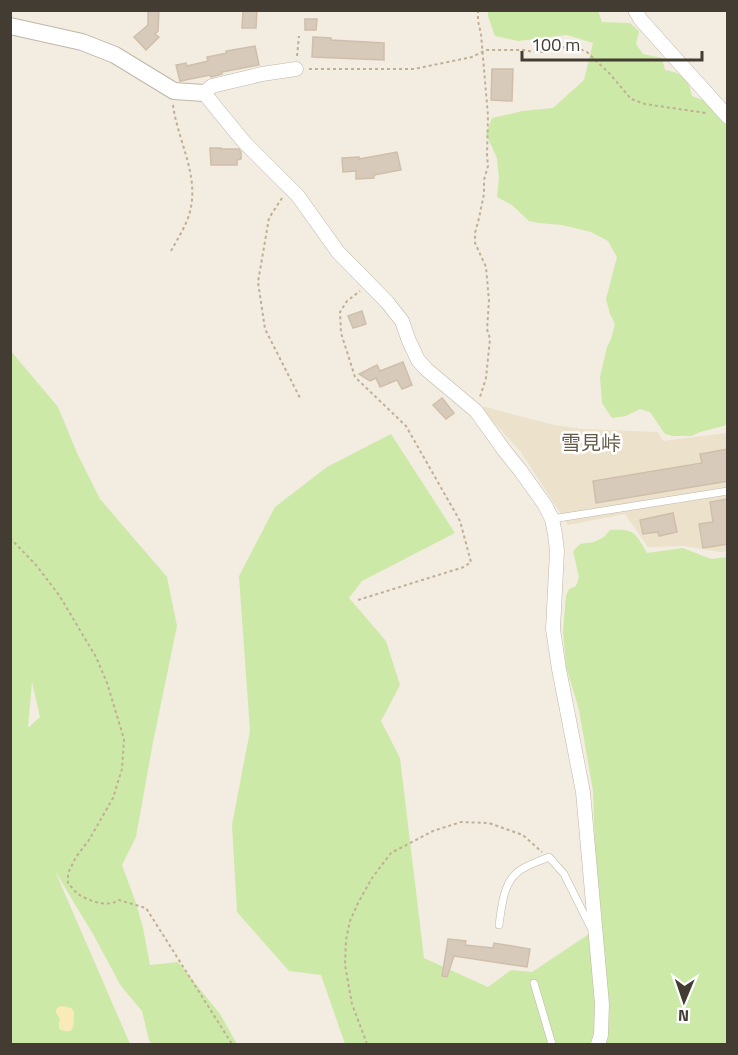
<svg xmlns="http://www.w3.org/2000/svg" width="738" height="1055" font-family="'Titillium Web','Noto Sans JP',sans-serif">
<rect width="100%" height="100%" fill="#f2ece1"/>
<!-- education -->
<polygon fill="#ece1ca" points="485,407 554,425 582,429 658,432 663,441 727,433 727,551 720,552 684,546 648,547 625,514 568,525 521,452 481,408"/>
<!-- green -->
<g fill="#cde9a8" fill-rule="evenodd">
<path d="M488 11H598L602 22 630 23 639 31 636 44 643 54 662 58 665 70C684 74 688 77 692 96L708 102 727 107V425L700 432 691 436H673L665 434 650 412 640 409 626 416 612 418 602 403 600 377 607 347 611 339 615 324 610 314 606 299 617 257 608 241 591 232 562 225 539 223 529 221 512 205 497 197 499 178 497 158 486 134 492 118 523 111 553 108 584 80 593 43 567 35 518 41 495 36 488 16Z"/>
<path d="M10 350 58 407 77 453 100 499 167 577 177 626 153 742 136 837 122 865 136 903 143 928 150 965 178 962 220 1014 237 1044H152L149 1040 142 1011 121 986 93 934 55 871 130 1044H11ZM32 682 40 717 29 727H28Z"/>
<path d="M391 434 455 533 362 581 349 598 386 641 400 685 381 721 400 758 424 958 488 987 511 970 532 972 601 926 595 851 593 791 579 710 566 666 563 631 566 596 569 589 576 586 579 577 573 551 580 544 594 542 604 537 610 530C635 528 636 534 647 553L683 548 711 559 727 557V1044H345L321 975 289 971 237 912 232 825 250 731 239 576 275 507 327 467Z"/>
</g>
<!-- sand -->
<path fill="#f9eaba" d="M62 1006 71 1008 74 1012C73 1023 77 1037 59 1029V1023L60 1020C59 1015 52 1011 59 1007Z"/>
<!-- building -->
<g fill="#d7caba" stroke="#cfbfaa" stroke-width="1.5">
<polygon points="148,10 159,10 158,31 155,34 159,37 146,50 134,37 148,25"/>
<polygon points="243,10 257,10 256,28 242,28"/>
<polygon points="305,19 317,19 316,30 305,30"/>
<polygon points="313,37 331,38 331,40 384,43 384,60 312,57"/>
<polygon points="255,46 259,65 222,72 222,74 211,77 210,75 180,81 176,65 186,63 187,66 208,61 207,57 227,53 226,51"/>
<polygon points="492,69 513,69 512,101 491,100"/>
<polygon points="210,148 221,148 221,149 239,149 241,152 241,159 237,160 237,165 211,165"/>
<polygon points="397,152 401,170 374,175 374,178 356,179 356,171 343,172 342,158 359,157 359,159"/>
<polygon points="362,311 366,324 353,328 348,316"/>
<polygon points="403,362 412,385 402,389 397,380 380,387 376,378 370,381 359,374 377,365 380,371"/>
<polygon points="442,398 454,413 446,419 433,405"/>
<polygon points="728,449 728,481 596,503 593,481 702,463 700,454"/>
<polygon points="728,499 728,544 703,548 699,524 713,522 710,502"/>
<polygon points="673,513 677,532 659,536 658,532 643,534 640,520"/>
<polygon points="448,939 466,941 465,945 493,948 494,943 530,949 527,967 454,956 447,977 442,976"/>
</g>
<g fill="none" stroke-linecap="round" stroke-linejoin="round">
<!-- service casing -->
<g stroke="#c0b7a7" stroke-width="8">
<g id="service">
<polyline points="552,519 728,491"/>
<path d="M499 925C502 905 503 880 522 869 530 864 540 861 549 857L564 874 592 930"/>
<polyline points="534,983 552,1044"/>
</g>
</g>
<!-- minor casing -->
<g stroke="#c0b7a7" stroke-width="15">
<g id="minor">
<polyline points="635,10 641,20 728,117"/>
<polyline points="296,69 262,74 212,86 204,93 244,142 298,196 338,252 387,302 402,321 409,341 418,360 426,369 476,411 504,450 520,470 545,505 552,519 555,534 557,551 553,629 559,669 583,792 602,1004 601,1035 598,1044"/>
</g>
</g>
<!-- tertiary casing -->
<g stroke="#c0b7a7" stroke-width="18">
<polyline id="tertiary" points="10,26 82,42 115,55 174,91 204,93"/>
</g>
<!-- path -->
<g stroke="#c0af95" stroke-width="2" stroke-dasharray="3 3" stroke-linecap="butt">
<polyline points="478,10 478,21 481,34 488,116 487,155 488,166 484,180 484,194 479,218 475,233 475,243 486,267 489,301 487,329 490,339 486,378 480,397"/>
<polyline points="297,56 299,36"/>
<polyline points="309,69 414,69 472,57 486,50 524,50 534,52 543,52 559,47 577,48 587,52 610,74 631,99 645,104 706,113"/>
<polyline points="282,198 269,218 258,282 265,329 300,398"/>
<path d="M171 251C177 240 184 229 188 218 202 179 178 143 173 105"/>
<path d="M10 538 36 565 59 595 96 657 107 683 124 739 122 769 113 798 89 840 76 857 68 873V883C71 886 74 891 78 894 89 901 108 908 119 900L146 908 232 1044"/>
<polyline points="358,600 464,567 471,562 460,521 406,426 355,377 341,333 340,312 347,301 360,291"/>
<polyline points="367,1044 352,1004 345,965 346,940 350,921 358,903 372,878 391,853 433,831 461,822 489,823 523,835 542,852"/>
</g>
<!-- service -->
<use href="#service" stroke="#fff" stroke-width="7"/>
<!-- minor -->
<use href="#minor" stroke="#fff" stroke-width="14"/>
<!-- tertiary -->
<use href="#tertiary" stroke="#fff" stroke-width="16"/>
</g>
<g text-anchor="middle" stroke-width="5" stroke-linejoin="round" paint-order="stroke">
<!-- neighbourhood labels -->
<g font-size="20" fill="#665a49" stroke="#fff">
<text x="591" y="450">雪見峠</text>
</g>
</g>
<!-- border -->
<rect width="738" height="1055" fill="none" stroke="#433c32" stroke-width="24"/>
<!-- north arrow -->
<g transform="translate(684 1001) rotate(182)" stroke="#ffffff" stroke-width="4.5" paint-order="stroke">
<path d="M0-4.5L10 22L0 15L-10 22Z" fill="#433c32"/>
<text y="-9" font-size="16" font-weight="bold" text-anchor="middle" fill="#433c32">N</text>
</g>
<!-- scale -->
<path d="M522 51v9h180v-9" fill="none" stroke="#433c32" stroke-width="3"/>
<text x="531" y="51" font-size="18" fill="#433c32" stroke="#ffffff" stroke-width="4.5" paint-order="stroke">100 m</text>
</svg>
